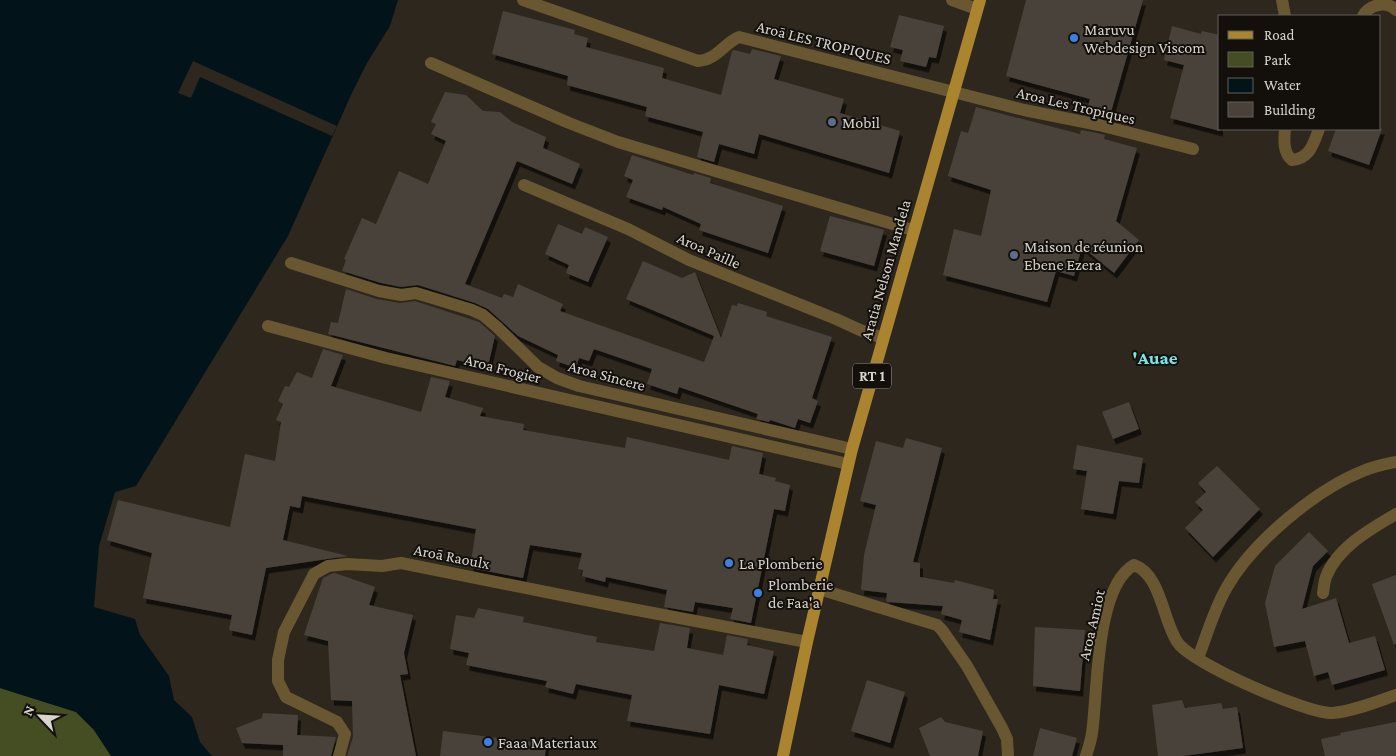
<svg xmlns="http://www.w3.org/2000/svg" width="1396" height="756" font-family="'Crimson Pro',serif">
<defs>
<filter id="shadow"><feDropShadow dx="3" dy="5.5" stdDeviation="0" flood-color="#0009"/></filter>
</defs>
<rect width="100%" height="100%" fill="#2d271e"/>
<!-- green -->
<polygon fill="#454e22" points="0,688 76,712 94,730 111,756 0,756"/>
<!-- water -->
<polygon fill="#021419" points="0,0 398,0 390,26 367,63 351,95 288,236 136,486 115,492 99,546 94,607 135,619 140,635 169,676 174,700 192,717 200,742 212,756 111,756 94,730 76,712 0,688"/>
<!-- pier -->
<polygon fill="#2d271e" points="193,61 337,126 332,136 200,77 191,98 178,93"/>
<!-- building -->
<g fill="#4a423a" filter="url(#shadow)">
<polygon points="1026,0 1143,0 1109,119 1086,114 1090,99 1006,76"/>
<polygon points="503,11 575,30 574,34 588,38 586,47 664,68 662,78 721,95 732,51 734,50 750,54 752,49 781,56 774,79 844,99 840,113 900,131 889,173 759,134 754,154 719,144 714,162 697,157 703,132 645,116 647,107 567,85 568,76 492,54"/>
<polygon points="899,15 944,26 936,58 929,57 926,67 900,61 903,50 890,47"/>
<polygon points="1172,26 1201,34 1202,31 1220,35 1220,131 1170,118 1184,65 1164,60"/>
<polygon points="445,92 466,95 483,111 500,112 512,122 546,137 543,148 580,164 572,184 517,161 465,284 502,298 504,294 513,297 518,284 563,304 560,311 704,362 714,336 626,299 643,261 682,278 695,272 721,338 732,305 737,306 738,303 767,312 766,316 832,337 812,398 818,401 810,423 798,419 795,428 770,420 769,422 756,419 758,414 679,387 677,394 647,384 652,369 594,349 589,361 579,358 576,368 556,361 558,355 518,336 488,309 475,303 418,285 401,287 381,283 342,271 346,260 344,259 362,218 376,224 399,171 428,184 446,141 431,134 436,124 431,122"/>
<polygon points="976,107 1080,134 1081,130 1097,133 1105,135 1104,139 1137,148 1116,221 1139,240 1114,273 1082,247 1074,276 1056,271 1047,302 943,275 954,229 981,236 991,190 948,176 961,131 968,133"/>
<polygon points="1336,129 1382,129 1369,165 1328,151"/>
<polygon points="632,155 693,175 694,173 711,178 710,183 783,206 768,253 699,230 701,224 663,207 662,210 626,197 633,180 624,176"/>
<polygon points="830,216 884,230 874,266 820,251"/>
<polygon points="558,224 582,234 585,227 608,237 588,282 566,273 569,265 545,254"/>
<polygon points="346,289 377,299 400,303 415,301 479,322 495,336 489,362 480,366 457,360 455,366 328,334 331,322 338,323"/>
<polygon points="323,349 343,355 331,386 421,412 431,377 450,381 445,397 483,408 480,416 524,424 523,430 625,448 627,437 729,460 732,446 763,453 759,474 776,478 775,481 790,485 785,511 774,509 751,623 730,619 733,608 695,602 693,612 664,607 667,590 606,577 605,582 582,576 583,570 578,569 582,553 530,545 523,578 470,568 476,529 302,496 300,508 290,506 283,540 348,556 266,568 252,635 229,630 232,615 143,598 152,553 107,540 118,500 230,527 245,454 275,461 281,422 276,420 283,404 278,401 285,386 289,387 297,372 312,378"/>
<polygon points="1129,402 1139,429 1113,439 1102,412"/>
<polygon points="906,438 942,448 913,562 920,563 920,577 954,583 955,580 994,590 993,599 998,599 990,640 959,632 962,620 941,614 943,606 888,602 886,601 887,593 861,590 864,555 876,505 860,501 876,441 903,448"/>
<polygon points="1077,445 1143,458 1139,483 1119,481 1113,514 1081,509 1087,471 1073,469"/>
<polygon points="1217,466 1260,509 1213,557 1185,528 1203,510 1195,502 1206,492 1198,483"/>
<polygon points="1309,532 1328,551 1313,566 1302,609 1336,598 1349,643 1375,636 1385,670 1332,685 1328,672 1314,676 1305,641 1274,647 1265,603 1275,566"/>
<polygon points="335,573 375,587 369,605 413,615 404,653 408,674 400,675 416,756 347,756 353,737 352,701 331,700 328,641 304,635 323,578 331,574"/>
<polygon points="1396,575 1396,644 1394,645 1372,584"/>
<polygon points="478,608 524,617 523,622 597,637 596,642 654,651 660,623 690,628 687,648 723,655 727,635 748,639 747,645 774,651 764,694 719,685 710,734 627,721 632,695 576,684 573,694 545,687 547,681 466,665 469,653 450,649 456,615 474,618"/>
<polygon points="1035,627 1085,630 1080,691 1033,686"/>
<polygon points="867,680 905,692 890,743 851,731"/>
<polygon points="1182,700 1185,708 1221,703 1223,709 1237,707 1243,748 1183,756 1158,756 1152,705"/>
<polygon points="263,713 298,715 297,735 336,737 331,756 283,756 283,745 242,743 236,728 262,718"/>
<polygon points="941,717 945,722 983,731 978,756 930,756 919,728"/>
<polygon points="1396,722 1396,756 1325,756 1321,739 1341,735 1340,733"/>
<polygon points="1040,728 1077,738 1072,756 1033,756"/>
<polygon points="443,731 546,744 545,756 440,756"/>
</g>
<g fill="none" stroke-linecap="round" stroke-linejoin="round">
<!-- minor -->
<g stroke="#695732" stroke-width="12">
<path d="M523 0 698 61C718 59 723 44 739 37L1024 110 1099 125 1193 149"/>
<polyline points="952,0 977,9"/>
<polyline points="1282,0 1285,16"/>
<path d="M1363 16C1369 5 1386 0 1396 10"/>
<polyline points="431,63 569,123 618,142 913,230"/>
<path d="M1285 129C1284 140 1283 153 1292 160 1310 158 1313 145 1319 129"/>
<polyline points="524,185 628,229 689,260 836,319 860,330 883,338"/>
<polyline points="291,263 379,291 401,295 416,293 472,310 483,315 497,327 538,367 557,378 579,386 852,449"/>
<polyline points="268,326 386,358 848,464"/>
<polyline points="819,589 937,625 942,630 967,666 1002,728 1007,739 1008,756"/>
<path d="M1323 593C1324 588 1324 582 1326 577 1337 548 1370 529 1396 514"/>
<path d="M1198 658C1207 635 1214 609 1227 587 1252 543 1315 490 1363 471 1373 467 1385 464 1396 462"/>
<polyline points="339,756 345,734 337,722 286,697 278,681 278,660 284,632 314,574 328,566 347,564 382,566 401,563 621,607 807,642"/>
<path d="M1086 756C1088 749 1091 741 1092 733 1098 692 1095 587 1134 565 1161 574 1163 622 1178 643 1193 664 1307 714 1333 713 1354 711 1376 702 1396 695"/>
</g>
<!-- primary -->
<polyline stroke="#aa842f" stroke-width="12" points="783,756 807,642 852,449 980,0"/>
</g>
<!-- markers -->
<g fill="#3f7fe0" stroke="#13100c" stroke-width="2">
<circle cx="1074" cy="38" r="5"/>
<circle cx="729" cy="563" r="5"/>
<circle cx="758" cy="593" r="5"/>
<circle cx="488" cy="742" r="5"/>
</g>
<g fill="#5c6f8a" stroke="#13100c" stroke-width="2">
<circle cx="832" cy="122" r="5"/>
<circle cx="1014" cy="255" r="5"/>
</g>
<g text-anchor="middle" stroke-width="4" stroke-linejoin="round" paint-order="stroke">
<!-- shield labels -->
<rect fill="#13100c" stroke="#9d9a94" stroke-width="1" x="853" y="363.5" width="38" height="25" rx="4"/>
<g font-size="15" font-weight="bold" fill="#d8d5cf">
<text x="872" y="381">RT 1</text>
</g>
<!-- poi labels -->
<g font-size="16" fill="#d8d5cf" stroke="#13100c" text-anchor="start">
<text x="1084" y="35">Maruvu<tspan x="1084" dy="18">Webdesign Viscom</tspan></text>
<text x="842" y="128">Mobil</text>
<text x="1024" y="252">Maison de réunion<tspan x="1024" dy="18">Ebene Ezera</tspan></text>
<text x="739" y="569">La Plomberie</text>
<text x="768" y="590">Plomberie<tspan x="768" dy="18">de Faa'a</tspan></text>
<text x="498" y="748">Faaa Materiaux</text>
</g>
<!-- street labels -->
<g font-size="16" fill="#d8d5cf" stroke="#13100c">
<text transform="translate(824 42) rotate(14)" y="6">Aroā LES TROPIQUES</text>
<text transform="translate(1076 105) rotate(13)" y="6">Aroa Les Tropiques</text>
<text transform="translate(709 250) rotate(24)" y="6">Aroa Paille</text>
<text transform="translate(885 270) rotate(-74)" y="6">Aratia Nelson Mandela</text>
<text transform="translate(503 368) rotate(14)" y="6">Aroa Frogier</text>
<text transform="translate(607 375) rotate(15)" y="6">Aroa Sincere</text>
<text transform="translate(452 556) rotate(11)" y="6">Aroā Raoulx</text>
<text transform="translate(1091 625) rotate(-77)" y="6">Aroa Amiot</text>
</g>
<!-- quarter labels -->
<g font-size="19" font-weight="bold" fill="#79e5ea" stroke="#13100c">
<text x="1155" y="364">'Auae</text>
</g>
</g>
<!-- legend -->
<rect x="1218" y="15" width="162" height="115" fill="#13100c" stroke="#625f5a"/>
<rect x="1228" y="31" width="25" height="8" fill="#aa842f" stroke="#625f5a"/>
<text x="1264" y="40" font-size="15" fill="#d8d5cf">Road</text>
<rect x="1228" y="52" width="25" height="15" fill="#454e22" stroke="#625f5a"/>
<text x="1264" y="65" font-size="15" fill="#d8d5cf">Park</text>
<rect x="1228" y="78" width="25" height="15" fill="#021419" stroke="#625f5a"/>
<text x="1264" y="90" font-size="15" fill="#d8d5cf">Water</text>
<rect x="1228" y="102" width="25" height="15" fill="#4a423a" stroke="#625f5a"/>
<text x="1264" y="115" font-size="15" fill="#d8d5cf">Building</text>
<!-- north arrow -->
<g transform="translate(40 716) rotate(295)" stroke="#13100c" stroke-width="4" paint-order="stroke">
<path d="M0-4L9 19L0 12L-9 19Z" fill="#d8d5cf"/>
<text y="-8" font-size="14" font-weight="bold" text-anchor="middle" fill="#d8d5cf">N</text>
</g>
</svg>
